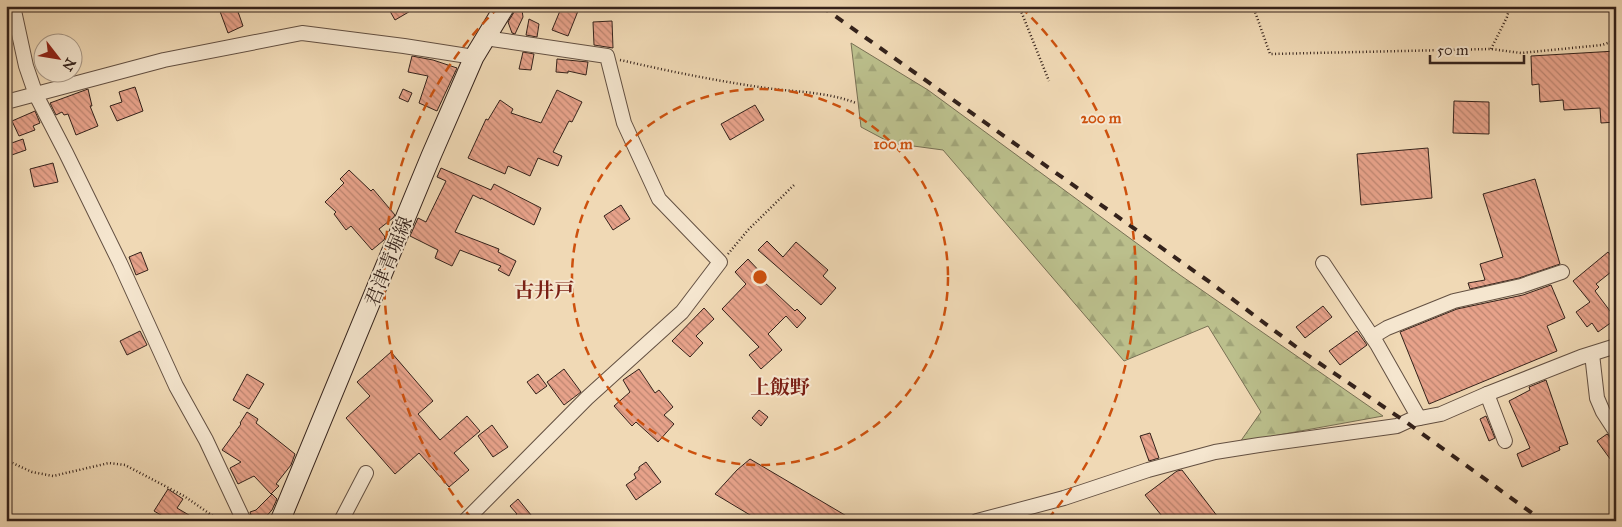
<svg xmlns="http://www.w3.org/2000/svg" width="1622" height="527" font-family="'IM FELL Great Primer','Noto Serif JP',serif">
<defs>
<pattern id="forest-firs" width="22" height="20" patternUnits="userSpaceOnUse" patternTransform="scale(1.25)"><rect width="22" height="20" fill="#bbbf8c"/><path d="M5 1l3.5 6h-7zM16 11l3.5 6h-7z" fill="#a1a478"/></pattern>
<pattern id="building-back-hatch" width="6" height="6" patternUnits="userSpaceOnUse" patternTransform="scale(1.25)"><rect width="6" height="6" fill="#e7a28a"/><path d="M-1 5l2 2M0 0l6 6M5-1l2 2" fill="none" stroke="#bc8470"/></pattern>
</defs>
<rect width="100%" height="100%" fill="#f0d9b5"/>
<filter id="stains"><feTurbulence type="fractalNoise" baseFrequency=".004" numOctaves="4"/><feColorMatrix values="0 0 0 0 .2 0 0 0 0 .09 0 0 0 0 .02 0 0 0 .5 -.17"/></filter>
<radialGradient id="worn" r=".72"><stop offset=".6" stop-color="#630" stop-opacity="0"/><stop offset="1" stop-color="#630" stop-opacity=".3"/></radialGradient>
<!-- forest -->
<polygon fill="url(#forest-firs)" stroke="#787054" points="851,43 928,90 1180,275 1383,416 1240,442 1261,412 1208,326 1124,361 943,150 891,143 861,127"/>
<!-- building -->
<g fill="url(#building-back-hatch)" stroke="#34221b">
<polygon points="218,6 236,6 243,26 228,33"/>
<polygon points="387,6 419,6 395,20"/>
<polygon points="562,6 580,6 568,36 552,30"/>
<polygon points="516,9 522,10 523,17 515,34 512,33 508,22"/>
<polygon points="529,19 539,24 537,37 526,35"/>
<polygon points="612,21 613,48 594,45 593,22"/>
<polygon points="1616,51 1616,122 1601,123 1600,108 1564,110 1563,100 1540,102 1539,84 1532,85 1531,56"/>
<polygon points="523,52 534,54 531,70 519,69"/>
<polygon points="412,56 433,60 457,68 437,111 419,103 428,76 408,72"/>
<polygon points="557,59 588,62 586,75 568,71 568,73 556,72"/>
<polygon points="135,87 143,111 117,121 110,106 122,102 119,92"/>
<polygon points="88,89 92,106 90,106 98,126 76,135 68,114 64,115 62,112 56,115 50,103"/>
<polygon points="403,89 412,93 408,102 399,98"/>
<polygon points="557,90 582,102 572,122 569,121 553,152 562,156 558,166 538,158 530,176 508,166 505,174 468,158 486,119 488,120 500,100 513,109 511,113 541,123"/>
<polygon points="1454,101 1489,102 1489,134 1453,133"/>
<polygon points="755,105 764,120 730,140 721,124"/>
<polygon points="35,111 40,123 33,126 35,130 19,136 12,121"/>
<polygon points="23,139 26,150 6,157 6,145"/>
<polygon points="1428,148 1432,198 1361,205 1357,154"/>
<polygon points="53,163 58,182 34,187 30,169"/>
<polygon points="441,168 491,190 494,184 541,208 534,225 481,198 481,199 473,195 455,232 499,249 498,252 516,261 509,276 498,270 501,266 460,250 452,266 435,258 438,250 410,236 418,218 426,222 446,181 437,177"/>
<polygon points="349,170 371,191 373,189 395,215 393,218 379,229 385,237 384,240 372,250 351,226 346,230 334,214 336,212 325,202 344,183 340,179"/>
<polygon points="1535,179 1560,264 1519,278 1470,289 1468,283 1485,280 1480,264 1503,257 1483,194"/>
<polygon points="621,205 630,219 613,230 604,216"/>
<polygon points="767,241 783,257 796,242 828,270 823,276 836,288 821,305 758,250"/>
<polygon points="141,252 148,270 136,275 129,257"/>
<polygon points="1608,252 1616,262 1616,268 1596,284 1599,287 1595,291 1616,319 1598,332 1592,323 1587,327 1576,312 1590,302 1573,281"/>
<polygon points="748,259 765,277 762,280 795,311 797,309 806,318 797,328 786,316 768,334 782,350 761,369 749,355 759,347 722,309 746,284 735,272"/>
<polygon points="1551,285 1565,318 1547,326 1557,351 1429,404 1400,332 1457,309 1523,295"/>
<polygon points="1323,306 1332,317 1305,338 1296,327"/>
<polygon points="704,308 714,319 696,336 703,343 690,357 672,341"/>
<polygon points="140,331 147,345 127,355 120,341"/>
<polygon points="1357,331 1367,345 1340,365 1329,351"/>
<polygon points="391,352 433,401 418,414 440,440 467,416 480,431 454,453 469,470 449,487 419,453 395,474 346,418 370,396 357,382"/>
<polygon points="564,369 581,392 564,405 547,382"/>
<polygon points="639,369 655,393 659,390 673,407 664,415 674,424 658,442 636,422 632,426 614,406 630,392 623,380"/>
<polygon points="247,374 264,384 249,409 233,400"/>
<polygon points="538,374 547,386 536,394 527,382"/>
<polygon points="1546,380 1568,444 1559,447 1560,450 1522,467 1517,454 1530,448 1509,401 1530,390 1529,387"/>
<polygon points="759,410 768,417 761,426 752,418"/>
<polygon points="247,412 258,419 256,423 295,454 291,465 276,484 279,486 271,494 254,476 238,484 230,468 241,462 222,450 241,424 240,423"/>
<polygon points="1486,416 1495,438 1489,441 1480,419"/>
<polygon points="492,425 508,447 493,457 478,436"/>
<polygon points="1150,433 1159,458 1149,461 1140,436"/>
<polygon points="1607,434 1612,440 1616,441 1616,467 1597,441"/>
<polygon points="750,459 855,521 760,521 715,494 737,470"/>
<polygon points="646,462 661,482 636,500 626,485 636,478 634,474 639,470 639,467"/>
<polygon points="1182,470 1221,521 1166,521 1145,495 1177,471"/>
<polygon points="168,489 183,499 177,508 199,521 171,521 154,511"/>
<polygon points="272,494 277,499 272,510 262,521 253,521 250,512 256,510"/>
<polygon points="518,499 536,521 509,521 517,514 510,506"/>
</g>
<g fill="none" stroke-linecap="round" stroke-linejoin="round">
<!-- street casing -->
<g stroke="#635042" stroke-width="16">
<g id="street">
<polyline points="13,6 26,66 36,95 66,153 120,263 176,386 206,440 244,521"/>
<polyline points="6,102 164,60 302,33 404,46 474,57"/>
<polyline points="1323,263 1377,344 1419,418"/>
<polyline points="1372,337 1387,328 1454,301 1521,286 1562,272"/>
<polyline points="1592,354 1597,398 1603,412 1616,432"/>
<polyline points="1487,394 1505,441"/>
<polyline points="341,521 366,473"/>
<polyline points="465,521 587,398 682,312 720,262 659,199 624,123 607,56 485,38"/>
<polyline points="977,521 1064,498 1148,470 1215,452 1259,445 1397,426 1410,420 1441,414 1487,394 1581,357 1616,346"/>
</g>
</g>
<!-- secondary casing -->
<g stroke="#34221b" stroke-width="21">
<polyline id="secondary" points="280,521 431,156 474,57 505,6"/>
</g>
<!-- path -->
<g stroke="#34221b" stroke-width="2.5" stroke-dasharray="1 2.5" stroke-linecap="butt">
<polyline points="1019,6 1049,81"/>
<polyline points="1253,6 1270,54 1491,49 1521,53 1602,45 1616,40"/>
<polyline points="1491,49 1507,17 1510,6"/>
<path d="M620 60C668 71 717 81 766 88 796 92 828 92 856 103"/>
<polyline points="728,254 748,230 794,185"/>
<polyline points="6,460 32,472 53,476 109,463 125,465 184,496 220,521"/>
</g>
<!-- street -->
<use href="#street" stroke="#f5e6cf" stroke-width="14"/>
<!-- secondary -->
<use href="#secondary" stroke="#f5e6cf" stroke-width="19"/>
<!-- rail -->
<polyline stroke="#34221b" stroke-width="4" stroke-dasharray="9 9" stroke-linecap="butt" points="821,6 1211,283 1303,352 1406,422 1543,521"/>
</g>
<!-- distance rings -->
<g fill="none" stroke="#cd510e" stroke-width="2.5" stroke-dasharray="9 6">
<circle cx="760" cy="277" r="188"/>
<path d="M472 519A376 376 0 0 1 499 7M1021 7A376 376 0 0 1 1048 519"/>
</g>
<g text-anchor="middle" stroke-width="4" stroke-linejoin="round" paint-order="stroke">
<!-- street labels -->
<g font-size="19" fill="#34221b" stroke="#f5e6cf">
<text transform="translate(388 261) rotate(-68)" y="7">君津青堀線</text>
</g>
<!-- neighbourhood labels -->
<g font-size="20" font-weight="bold" fill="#7a1f14" stroke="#f5e6cf">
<text x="544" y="297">古井戸</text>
<text x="780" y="394">上飯野</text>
</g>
</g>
<circle cx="760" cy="277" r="8" fill="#cd510e" stroke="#f5e6cf" stroke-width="2.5"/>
<g font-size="15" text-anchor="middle" font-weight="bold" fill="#cd510e" stroke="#f5e6cf" stroke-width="4" stroke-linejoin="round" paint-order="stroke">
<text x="1101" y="123">200 m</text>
<text x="893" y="149">100 m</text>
</g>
<!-- margin -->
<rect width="1622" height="527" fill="none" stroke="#f0d9b5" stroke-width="25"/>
<rect x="8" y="8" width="1607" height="512" fill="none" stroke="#34221b" stroke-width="2.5"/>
<rect x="12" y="12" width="1597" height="502" fill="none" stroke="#34221b"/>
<!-- north arrow -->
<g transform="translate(58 58) rotate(121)"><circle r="24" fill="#f5e6cf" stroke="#a89887"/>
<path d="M0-4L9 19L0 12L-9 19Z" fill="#8f2418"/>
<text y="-8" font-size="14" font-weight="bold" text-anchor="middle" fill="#34221b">N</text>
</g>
<!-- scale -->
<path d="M1430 55v8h94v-8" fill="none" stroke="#34221b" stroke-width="2.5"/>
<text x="1437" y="55" font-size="15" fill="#34221b" stroke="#f5e6cf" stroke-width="4" paint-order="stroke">50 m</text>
<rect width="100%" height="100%" filter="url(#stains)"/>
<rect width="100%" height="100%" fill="url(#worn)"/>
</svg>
